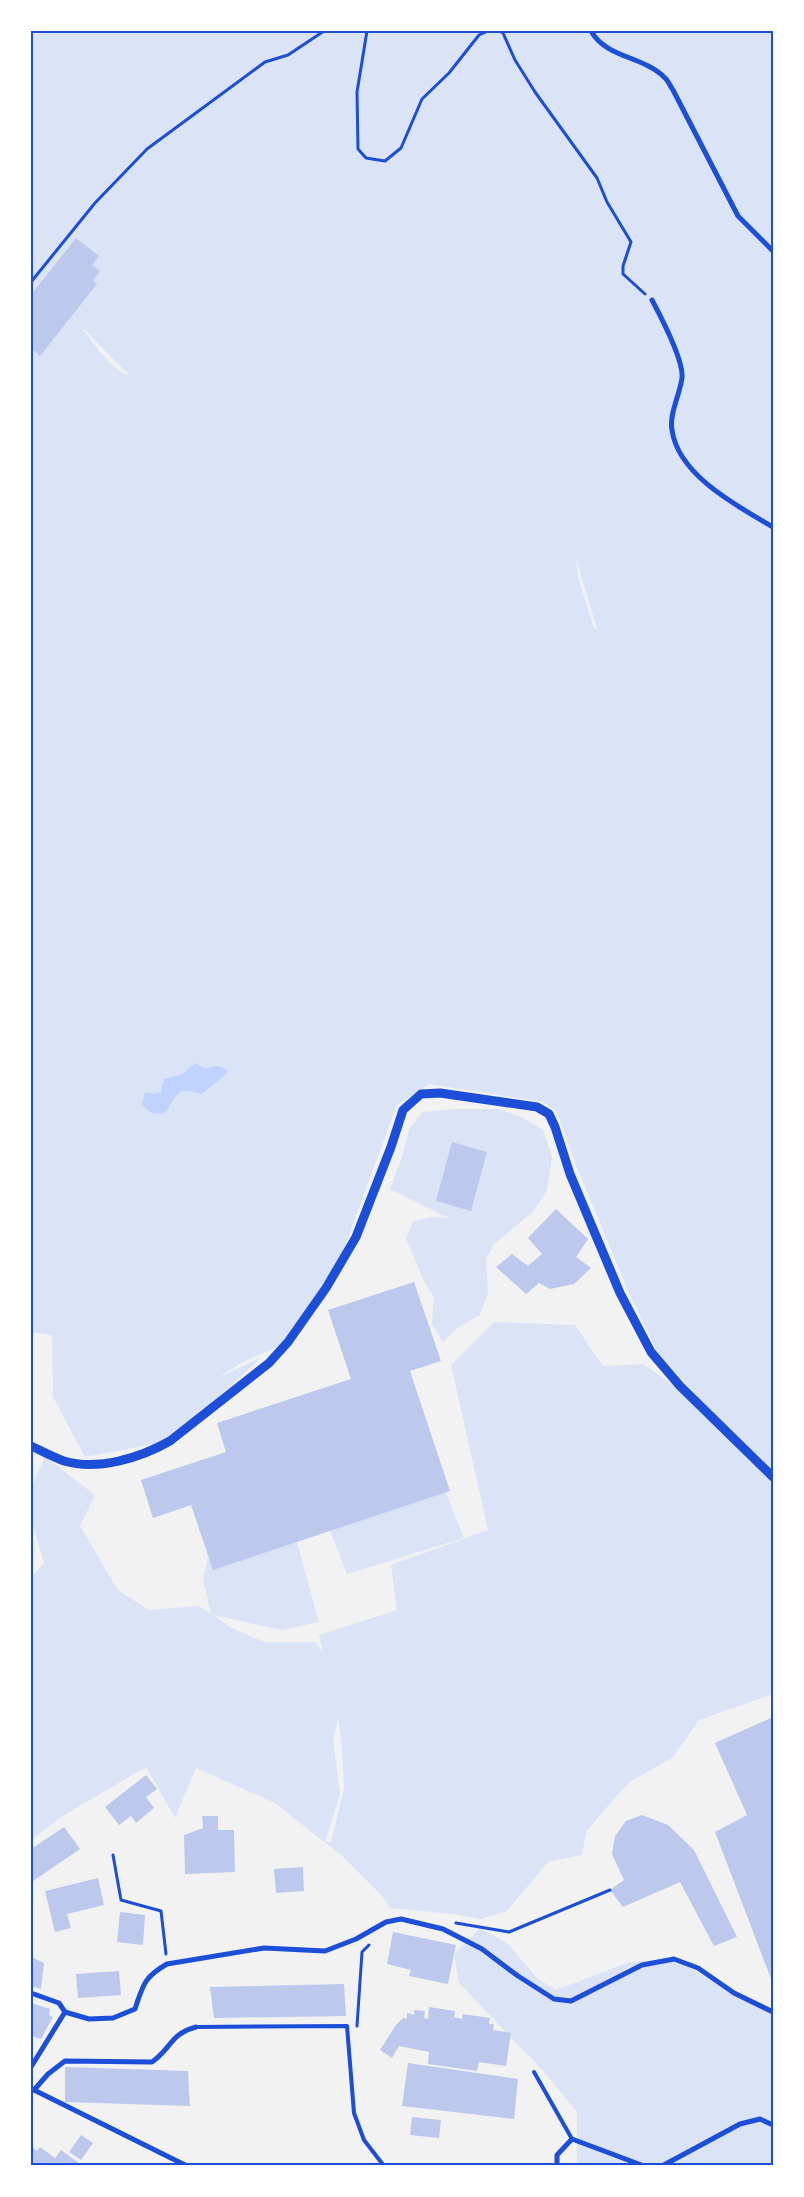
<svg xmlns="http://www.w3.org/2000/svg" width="804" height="2197" font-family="'Sofia Sans Condensed',sans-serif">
<rect width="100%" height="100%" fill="#f2f2f2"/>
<!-- green -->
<g fill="#dbe4f7" fill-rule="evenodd">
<path d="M31 31H773V1694L699 1720 672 1758 631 1781 618 1794 586 1832 582 1855 548 1862 507 1911 481 1919 452 1914 390 1908 381 1895 342 1856 275 1803 196 1768 175 1818 146 1767 64 1815 31 1840V1578L44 1563 31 1518V1488L45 1457 95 1495 80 1526 118 1590 149 1610 199 1606 211 1614 203 1579 208 1557 297 1542 319 1622 282 1630 213 1615 230 1627 264 1642H316L323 1653 319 1635 397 1610 391 1565 488 1530 451 1365 494 1322 575 1325 603 1366 643 1364 707 1408 657 1351 629 1293 577 1168 557 1112 543 1102 429 1084 397 1105 343 1251 288 1342 241 1363 218 1378 262 1357 170 1441 85 1457 53 1397 52 1335 31 1332ZM83 329H84L129 375C113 372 92 342 83 329ZM576 559 597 629 594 628 579 581ZM338 1719 342 1745 344 1789 331 1842H325L340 1794 333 1741Z"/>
<polygon points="452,1109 500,1109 523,1118 543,1130 552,1157 547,1190 533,1212 494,1244 486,1259 488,1294 479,1315 456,1329 443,1342 432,1324 434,1297 425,1283 406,1239 413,1221 433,1217 449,1218 390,1189 401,1160 410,1127 423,1112"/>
<polygon points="444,1488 464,1538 347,1574 330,1531"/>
<polygon points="480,1928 508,1944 537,1978 556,1990 629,1962 674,1959 773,2014 773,2166 577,2166 577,2112 545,2073 459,1983 454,1954"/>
</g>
<!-- water -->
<path fill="#bfd3fe" d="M195 1063 204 1068C214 1068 216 1063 228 1070L226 1074 202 1094 189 1091H181C173 1097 171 1106 165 1113 154 1115 149 1113 142 1104L145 1092 155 1094 161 1092 164 1079 183 1074Z"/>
<!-- building -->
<g fill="#bdc9ec">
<polygon points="76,238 99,256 92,265 100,271 93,280 97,284 40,356 31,348 31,295"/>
<polygon points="452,1142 487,1152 471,1211 436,1201"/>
<polygon points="556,1209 588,1239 576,1257 591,1268 574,1284 550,1289 539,1283 526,1294 496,1267 512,1254 528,1266 542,1254 528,1238"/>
<polygon points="414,1282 441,1361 410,1371 450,1491 213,1570 191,1505 153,1518 141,1480 226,1452 217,1423 351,1379 328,1310"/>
<polygon points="773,1717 773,1984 715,1832 747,1815 715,1743"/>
<polygon points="146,1775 157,1789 146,1797 154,1808 136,1823 131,1816 119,1825 105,1807"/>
<polygon points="642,1815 668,1825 694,1850 737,1937 714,1946 680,1882 623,1907 610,1890 624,1880 612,1854 615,1836 626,1821"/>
<polygon points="202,1816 218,1816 218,1830 234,1830 235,1872 185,1874 184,1835 203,1828"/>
<polygon points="64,1827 80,1849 33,1881 31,1878 31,1849"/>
<polygon points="303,1867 304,1891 276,1893 274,1869"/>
<polygon points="98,1878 104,1905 67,1914 71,1928 55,1932 45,1891"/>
<polygon points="120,1912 145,1915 143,1945 117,1942"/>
<polygon points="393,1932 456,1945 448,1984 409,1976 411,1970 387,1964"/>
<polygon points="31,1957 44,1963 41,1989 31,1986"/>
<polygon points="119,1971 121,1995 78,1998 76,1974"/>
<polygon points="344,1984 346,2016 214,2018 210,1987"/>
<polygon points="31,2003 50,2009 49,2015 53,2017 41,2039 31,2036"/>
<polygon points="429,2007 455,2011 454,2017 462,2019 463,2014 490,2018 489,2024 494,2024 493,2030 511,2033 506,2066 479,2062 477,2071 428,2064 429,2052 399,2046 392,2058 380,2050 396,2025 403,2018 407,2019 407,2013 414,2015 414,2010 425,2011 424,2018 428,2019"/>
<polygon points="408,2063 518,2079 514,2119 402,2106"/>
<polygon points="65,2067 188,2071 190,2106 65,2102"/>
<polygon points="412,2117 441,2120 439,2138 410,2135"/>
<polygon points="81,2135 93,2143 81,2160 69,2152"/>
<polygon points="31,2146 37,2151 40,2147 55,2158 61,2150 83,2166 31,2166"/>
</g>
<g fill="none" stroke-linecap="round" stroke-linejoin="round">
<!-- path -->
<g stroke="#1d4ed8" stroke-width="3">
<polyline points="367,31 357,92 358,149 366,158 385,161 401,148 422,99 449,73 479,35 488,31"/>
<polyline points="499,31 503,33 515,60 535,92 597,178 607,202 631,242 623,266 623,274 645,294"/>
<polyline points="31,282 95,203 147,149 265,62 288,55 324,31"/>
<polyline points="113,1855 121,1900 161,1911 166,1954"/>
<polyline points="456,1923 509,1932 610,1890"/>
<polyline points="357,2026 362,1952 369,1945"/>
</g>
<!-- service -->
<g stroke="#1d4ed8" stroke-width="4">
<polyline points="196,2027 347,2026 354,2113 364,2140 384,2166"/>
<polyline points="534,2072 572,2139"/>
</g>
<!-- minor -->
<g stroke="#1d4ed8" stroke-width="5">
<path d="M591 31C606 58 643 56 664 77 668 80 670 86 673 90L738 216 773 251"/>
<path d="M652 300C661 317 684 360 682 378 680 394 669 414 672 430 678 475 737 506 773 527"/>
<path d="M31 1993 59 2003 65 2012 89 2019 113 2018 135 2009C143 1985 144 1977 167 1964L264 1948 325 1951 356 1939 386 1922 401 1919 443 1929 482 1949 518 1976 554 1999 571 2001 642 1965 674 1959 698 1968 734 1993 773 2012"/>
<polyline points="31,2067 65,2012"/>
<path d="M31 2090H34L48 2074 65 2061 152 2062C171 2049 170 2034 196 2027"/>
<polyline points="34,2090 187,2166"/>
<polyline points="557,2166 557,2155 572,2139 644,2166"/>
<polyline points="662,2166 740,2124 760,2119 773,2125"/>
</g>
<!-- tertiary -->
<path stroke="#1d4ed8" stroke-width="9" d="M31 1446C42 1451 53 1457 64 1461 98 1471 140 1458 170 1441L269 1363 288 1342 326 1288 356 1237 391 1147 403 1110 421 1094 440 1093 537 1107 549 1114 555 1127 570 1174 620 1293 651 1352 680 1386 773 1477"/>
</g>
<!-- border -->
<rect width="804" height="2197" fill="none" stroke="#ffffff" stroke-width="65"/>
<rect x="32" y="32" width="740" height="2132" fill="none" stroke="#1d4ed8" stroke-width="2"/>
</svg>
